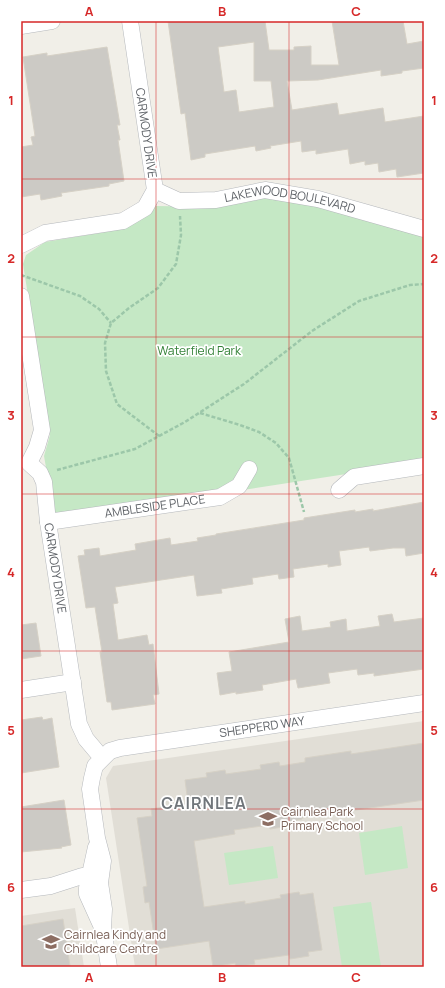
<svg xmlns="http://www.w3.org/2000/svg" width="445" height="988" font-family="Manrope,sans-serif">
<rect width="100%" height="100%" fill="#f1efe8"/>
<!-- education -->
<g fill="#e1ded6">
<polygon points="424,721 424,967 135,967 106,778 113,766"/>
<polygon points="75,908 84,967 21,967 21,916"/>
</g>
<!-- green -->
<g fill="#c5e8c5">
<polygon points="263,197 313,205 424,236 424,462 55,519 44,456 50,435 23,264 26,255 45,242 123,229 156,206 218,207"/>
<polygon points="402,826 408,868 365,875 359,833"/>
<polygon points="273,846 278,878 229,885 224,853"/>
<polygon points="371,902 381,967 342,967 333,907"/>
</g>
<!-- building -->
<g fill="#cccac5" stroke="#d6d1c6" fill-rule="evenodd">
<path d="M168 21H265L269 50H294V47L311 46V65H339L332 21H403L407 44 424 41V68L402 71V73L381 76V70L318 80 287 81 292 110 337 103 339 115 383 108 385 122 424 116V173L397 177 396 169 379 172 378 163 365 165V161L350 164 348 149 316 154V150L302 152 301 141 270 146 271 148 256 151 255 146 205 154V157L191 160 185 113 181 114ZM254 42V81H271L274 107 239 112 236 90 224 92 218 47Z"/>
<polygon points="107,47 120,125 117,125 120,140 118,140 124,181 109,184 109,186 61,193 62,196 41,200 40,194 21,197 21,147 33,145 31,137 35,136 23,57 47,53 47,56"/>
<polygon points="424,502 424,553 406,556 405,548 393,548 370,551 369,547 339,551 341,565 328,567 328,564 293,569 294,577 279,579 278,574 252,578 253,584 221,589 222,593 197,596 194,575 115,587 118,603 113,604 118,640 147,635 149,645 153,644 159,694 153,695 155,704 112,710 111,702 107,702 100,652 102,652 95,607 86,608 78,556 85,555 84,550 99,548 100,556 136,550 135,544 170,538 171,545 198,541 197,538 216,535 216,534 304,520 304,518 355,510 355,512 373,509 373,511"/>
<polygon points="392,614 394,622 424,618 424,669 374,676 374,673 358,675 357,669 328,673 330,683 298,688 296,679 262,685 263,690 236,694 236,692 220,695 217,673 232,671 229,652 289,642 285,619 300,616 302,631 331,627 330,622 346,619 347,631 380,626 378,616"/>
<polygon points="36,623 41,656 21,659 21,625"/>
<polygon points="42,717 43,720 52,718 59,767 21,773 21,720"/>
<polygon points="424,743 424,800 302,818 302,819 288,822 289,826 270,829 269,825 234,830 235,834 194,841 204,907 245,901 245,904 281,898 280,895 299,892 300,895 313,893 322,950 308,952 309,956 290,959 289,955 254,960 255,964 236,967 235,963 213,967 209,941 156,949 149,902 145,903 143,887 147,886 137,818 152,816 151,809 188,803 185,780 207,777 206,773 225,770 226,774 261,769 260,765 279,762 280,766 305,762 305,758 351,751 351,754"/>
<polygon points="64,800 71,845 61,847 62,848 21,852 21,807"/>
<polygon points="63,919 70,966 60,967 21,967 21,926"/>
</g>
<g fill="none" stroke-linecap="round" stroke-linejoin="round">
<!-- minor casing -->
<g stroke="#b5b8bc" stroke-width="17">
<g id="minor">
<polyline points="21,26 52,21"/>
<path id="s1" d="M155 190 179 201 216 200 265 190 318 199 424 229"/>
<polyline points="21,245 45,233 123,221 145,208 155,190 130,21"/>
<path id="s2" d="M21 296 42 430 37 447 29 463 40 473 44 482 48 522 79 724 86 739 102 758"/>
<polyline points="339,490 354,477 424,466"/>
<path id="s3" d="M48 522 220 497 239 486 249 469"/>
<polyline points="21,690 73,682"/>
<polyline points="96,847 87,888 87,894 101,925"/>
<polyline points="21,890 51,886 82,876 89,876 96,881"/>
<path id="s4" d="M109 967 103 928 104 909 100 883 103 861 97 838 90 789 92 778 95 766 110 751 120 748 424 703"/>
</g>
</g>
<!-- path -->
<g stroke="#9cc7a9" stroke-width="2.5" stroke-dasharray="4 2" stroke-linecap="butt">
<polyline points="21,275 80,296 99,309 111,323"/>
<polyline points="200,413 240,425 259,432 276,443 289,458 304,512"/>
<polyline points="159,436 117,404 106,371 105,343 111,323 129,308 158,288 176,264 181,235 180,216"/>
<polyline points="57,470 135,449 185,422 244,384 312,331 359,301 410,285 424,284"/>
</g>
<!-- minor -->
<use href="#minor" stroke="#fff" stroke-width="16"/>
</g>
<!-- grid -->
<path fill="none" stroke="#d62828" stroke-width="1" stroke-opacity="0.55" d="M156 21V967M289 21V967M21 179H424M21 337H424M21 494H424M21 651H424M21 809H424"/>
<!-- icons -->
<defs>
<g id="school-bare" transform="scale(1.38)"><path d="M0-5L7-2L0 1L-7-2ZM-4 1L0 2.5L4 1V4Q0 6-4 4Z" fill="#8d6e63" stroke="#fff" stroke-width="2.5" paint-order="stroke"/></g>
</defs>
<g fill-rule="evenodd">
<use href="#school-bare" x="268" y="819"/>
<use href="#school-bare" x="51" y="942"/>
</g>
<g text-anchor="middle" stroke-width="3.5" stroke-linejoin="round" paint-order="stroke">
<!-- street labels -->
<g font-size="12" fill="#5f6368" stroke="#fff">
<text transform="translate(146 133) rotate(82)" y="4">CARMODY DRIVE</text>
<text dy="4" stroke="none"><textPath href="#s1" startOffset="139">LAKEWOOD BOULEVARD</textPath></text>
<text dy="4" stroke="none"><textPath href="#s3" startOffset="108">AMBLESIDE PLACE</textPath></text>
<text dy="4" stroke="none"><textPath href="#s2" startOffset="283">CARMODY DRIVE</textPath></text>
<text dy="4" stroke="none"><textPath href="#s4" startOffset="379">SHEPPERD WAY</textPath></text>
</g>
<!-- park labels -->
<g font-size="12" fill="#348238" stroke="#fff">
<text x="199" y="355">Waterfield Park</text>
</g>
<!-- education labels -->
<g font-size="12" fill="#785e54" stroke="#fff" text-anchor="start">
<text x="281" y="816">Cairnlea Park<tspan x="281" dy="14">Primary School</tspan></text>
<text x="64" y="939">Cairnlea Kindy and<tspan x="64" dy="14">Childcare Centre</tspan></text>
</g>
<!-- district labels -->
<g font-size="16" font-weight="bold" letter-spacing="1" fill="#70757a" stroke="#fff">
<text x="204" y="809">CAIRNLEA</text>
</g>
</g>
<!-- border -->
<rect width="445" height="988" fill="none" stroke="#ffffff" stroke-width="44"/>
<rect x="22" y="22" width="401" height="944" fill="none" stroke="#d62828" stroke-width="1.5"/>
<g font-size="13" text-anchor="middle" font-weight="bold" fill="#d62828">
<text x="89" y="16">A</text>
<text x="222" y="16">B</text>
<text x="356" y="16">C</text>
<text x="11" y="105">1</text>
<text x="434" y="105">1</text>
<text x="11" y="263">2</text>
<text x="434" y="263">2</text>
<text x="11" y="420">3</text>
<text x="434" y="420">3</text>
<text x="11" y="577">4</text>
<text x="434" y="577">4</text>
<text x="11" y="735">5</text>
<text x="434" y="735">5</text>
<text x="11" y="892">6</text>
<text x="434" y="892">6</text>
<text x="89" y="982">A</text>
<text x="222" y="982">B</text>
<text x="356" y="982">C</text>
</g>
</svg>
